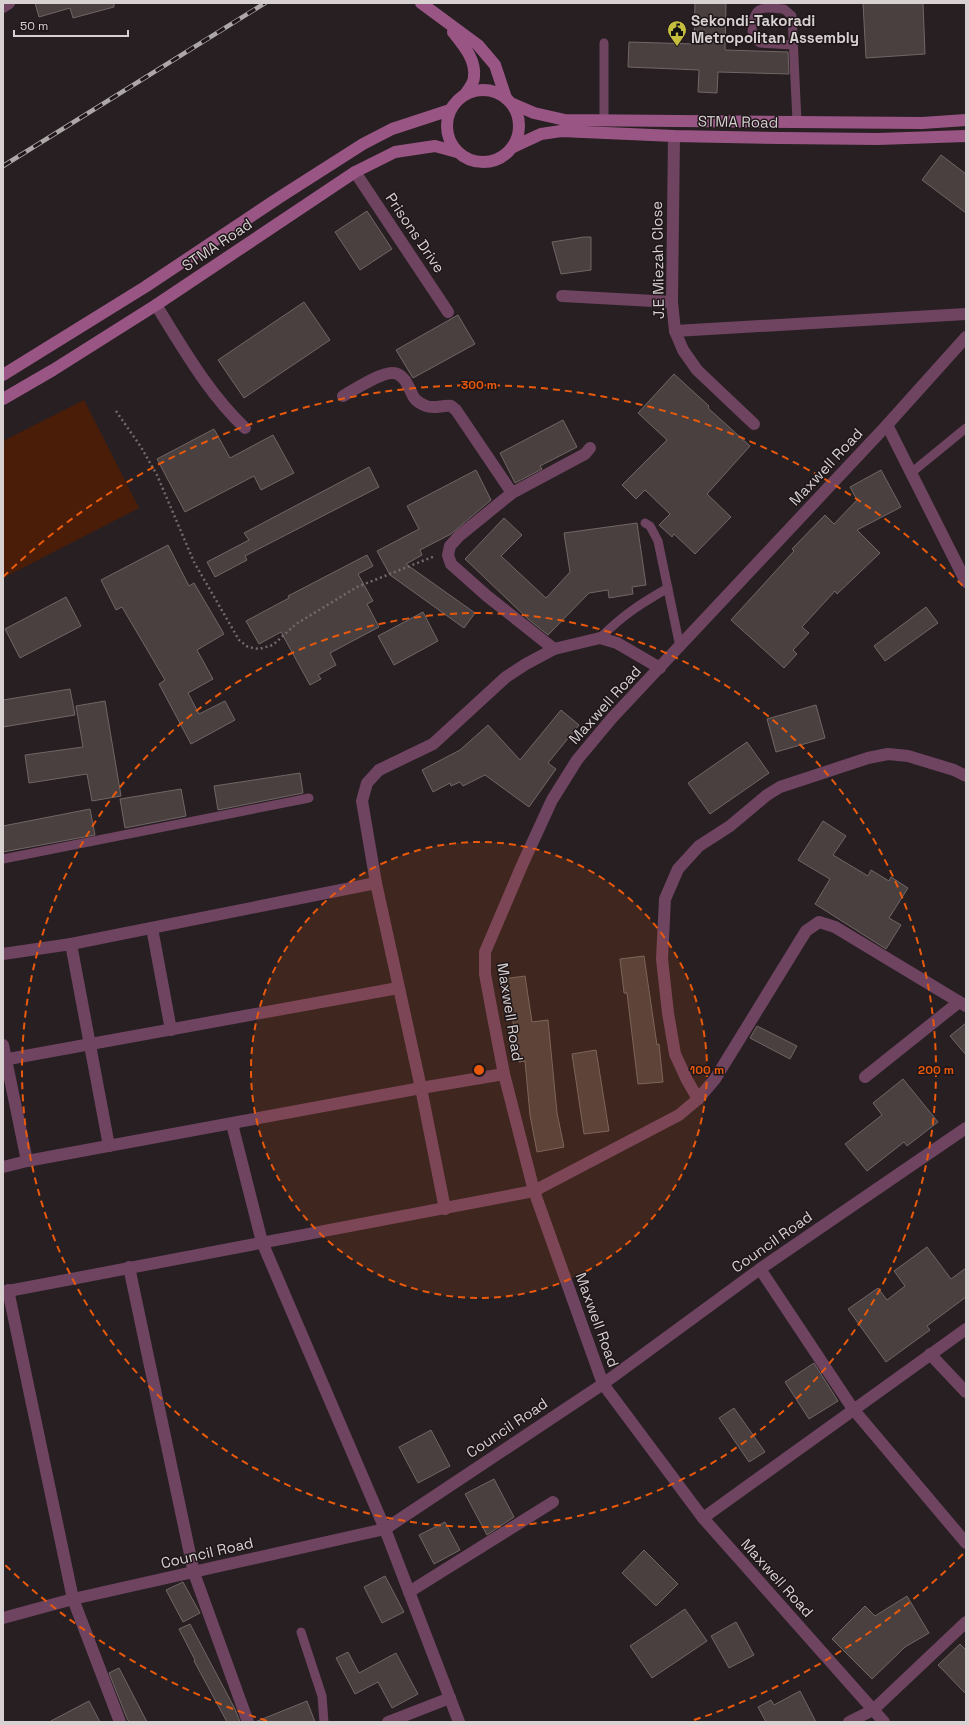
<svg xmlns="http://www.w3.org/2000/svg" width="969" height="1725" font-family="'Space Grotesk',sans-serif">
<rect width="100%" height="100%" fill="#281f22"/>
<!-- green -->
<polygon fill="#4a1d09" points="84,400 139,508 3,578 3,441"/>
<!-- building -->
<g fill="#4a403f" stroke="#716665">
<polygon points="35,3 114,3 114,7 73,18 70,8 39,17"/>
<polygon points="695,3 726,3 725,50 788,52 789,74 718,72 717,93 698,92 699,70 628,67 629,42 694,44"/>
<polygon points="863,3 923,3 925,54 866,58"/>
<polygon points="941,155 966,174 966,213 922,180"/>
<polygon points="367,211 392,249 360,270 335,232"/>
<polygon points="584,237 591,237 591,270 561,274 552,242"/>
<polygon points="304,302 330,340 244,398 218,360"/>
<polygon points="458,315 475,344 413,378 396,350"/>
<polygon points="674,374 709,406 708,408 750,446 707,494 731,517 695,554 674,534 672,537 659,525 670,514 645,490 636,499 622,485 667,440 638,413"/>
<polygon points="563,420 577,447 540,466 542,469 515,483 500,453"/>
<polygon points="214,429 230,458 273,435 294,473 261,490 254,476 185,512 157,459"/>
<polygon points="369,467 379,487 245,556 247,560 215,577 207,562 249,540 244,533"/>
<polygon points="476,470 491,500 451,534 420,550 422,555 406,564 475,613 464,628 390,575 377,551 419,529 407,506"/>
<polygon points="881,470 901,507 857,530 880,553 837,594 835,591 802,627 809,633 793,650 797,654 784,668 731,620 794,551 792,549 825,515 834,524 857,500 850,487"/>
<polygon points="504,518 522,535 501,556 546,598 570,572 564,533 637,523 646,585 632,587 633,594 609,598 608,590 589,593 548,635 528,619 465,559"/>
<polygon points="168,545 189,586 194,583 224,634 197,650 213,679 188,693 199,714 225,701 235,720 191,744 159,684 165,680 122,607 116,610 101,580"/>
<polygon points="367,555 373,566 358,574 373,601 367,604 379,627 330,653 336,665 318,675 321,679 310,685 281,632 259,644 246,621 289,598 288,596"/>
<polygon points="66,597 81,626 20,658 5,629"/>
<polygon points="926,607 938,623 885,661 874,646"/>
<polygon points="423,612 438,641 394,665 378,636"/>
<polygon points="70,689 75,715 3,727 3,700"/>
<polygon points="105,701 121,796 92,801 87,774 29,783 25,755 83,747 76,706"/>
<polygon points="816,705 825,738 776,752 767,719"/>
<polygon points="561,710 579,725 548,763 556,769 529,807 485,775 463,786 460,782 451,786 450,783 433,792 422,770 460,750 488,725 520,760"/>
<polygon points="747,742 769,773 710,814 688,783"/>
<polygon points="300,773 303,793 218,810 214,786"/>
<polygon points="181,789 186,816 125,828 120,799"/>
<polygon points="90,809 95,835 3,852 3,826"/>
<polygon points="823,821 846,836 833,855 868,876 871,870 889,881 891,877 908,888 889,918 901,925 886,949 815,904 830,879 798,860"/>
<polygon points="644,956 657,1045 659,1044 663,1082 638,1084 627,993 624,993 620,959"/>
<polygon points="525,976 532,1022 548,1020 557,1113 564,1147 537,1152 530,1115 525,1061 519,1062 512,1015 509,1015 503,979"/>
<polygon points="966,1023 966,1055 950,1036"/>
<polygon points="757,1026 797,1046 790,1059 750,1038"/>
<polygon points="596,1050 609,1131 584,1134 572,1054"/>
<polygon points="903,1079 938,1122 907,1146 904,1142 867,1171 845,1144 882,1115 873,1103"/>
<polygon points="927,1247 951,1279 966,1268 966,1297 927,1326 930,1330 886,1362 848,1309 878,1288 887,1300 905,1286 894,1271"/>
<polygon points="814,1363 838,1401 809,1419 785,1382"/>
<polygon points="734,1408 765,1452 749,1462 719,1418"/>
<polygon points="431,1430 450,1466 418,1483 399,1447"/>
<polygon points="494,1479 514,1517 487,1535 465,1494"/>
<polygon points="445,1522 460,1550 434,1564 419,1535"/>
<polygon points="644,1550 678,1584 656,1606 622,1573"/>
<polygon points="385,1576 404,1612 382,1623 364,1587"/>
<polygon points="183,1582 200,1613 183,1622 166,1590"/>
<polygon points="907,1596 929,1633 905,1647 872,1679 832,1639 865,1606 875,1616"/>
<polygon points="685,1609 707,1641 652,1678 630,1646"/>
<polygon points="736,1622 754,1655 729,1668 711,1636"/>
<polygon points="190,1624 235,1709 240,1722 227,1722 194,1661 195,1660 179,1629"/>
<polygon points="960,1644 966,1650 966,1694 938,1665"/>
<polygon points="348,1652 359,1673 396,1653 418,1694 392,1708 378,1682 355,1694 336,1658"/>
<polygon points="119,1668 147,1722 129,1722 126,1716 109,1673"/>
<polygon points="800,1691 816,1722 766,1722 758,1707 771,1700 774,1705"/>
<polygon points="89,1701 100,1722 49,1722"/>
<polygon points="307,1701 315,1722 255,1722"/>
</g>
<g fill="none" stroke-linecap="round" stroke-linejoin="round">
<!-- path -->
<polyline stroke="#726a6c" stroke-width="2.5" stroke-dasharray="2 3" stroke-linecap="butt" points="116,411 141,447 157,475 194,562 239,640 248,647 259,649 273,645 296,624 357,587 435,556"/>
<!-- lane -->
<g stroke="#6f4461" stroke-width="9">
<path d="M793 45 760 43C757 41 754 40 753 37 751 30 753 13 759 10 765 6 777 9 784 9L792 16 797 122"/>
<polyline points="604,120 604,43"/>
<polyline points="911,473 966,428"/>
<polyline points="645,523 650,526 658,541 680,647"/>
<path d="M600 638C623 615 640 604 668 588"/>
<polyline points="3,859 309,798"/>
<polyline points="301,1632 322,1696 324,1722"/>
</g>
<!-- street -->
<g stroke="#6f4461" stroke-width="12">
<polyline points="3,7 9,3"/>
<polyline points="674,136 672,302 675,331 683,350 697,370 754,424"/>
<polyline points="355,172 448,312"/>
<polyline points="562,296 672,302"/>
<path d="M156 305C183 348 208 393 245 428"/>
<polyline points="675,331 966,314"/>
<path d="M343 396C354 390 381 372 393 373 399 373 405 379 407 384 414 395 411 400 426 406 434 409 443 405 451 406L456 410 512 493"/>
<polyline points="887,425 966,582"/>
<polyline points="554,649 487,596 451,564 448,555 450,546 459,536 512,493 585,454 590,448"/>
<polyline points="152,928 171,1030"/>
<polyline points="71,944 109,1146"/>
<polyline points="3,954 71,944 376,883"/>
<polyline points="3,1045 27,1161"/>
<polyline points="3,1060 398,988"/>
<polyline points="865,1077 959,1002"/>
<polyline points="698,1099 687,1080 675,1054 668,1013 662,959 665,899 678,869 699,846 730,826 767,795 780,787 868,758 888,754 908,756 954,770 966,776"/>
<polyline points="232,1124 262,1242 385,1529 459,1722"/>
<polyline points="3,1167 27,1161 421,1088 504,1074"/>
<polyline points="445,1209 421,1088 376,883 362,801 367,783 379,770 433,744 506,677 526,664 554,649 600,638 617,643 660,668"/>
<polyline points="129,1267 194,1573 248,1722"/>
<polyline points="760,1269 853,1409 966,1543"/>
<polyline points="8,1290 73,1599 120,1722"/>
<polyline points="3,1292 534,1191 679,1115 698,1099 715,1079 806,931 819,922 835,927 966,1006"/>
<polyline points="930,1354 966,1392"/>
<polyline points="703,1518 966,1329"/>
<polyline points="409,1592 553,1502"/>
<polyline points="3,1618 73,1599 385,1529 603,1384 760,1269 966,1128"/>
<polyline points="388,1722 450,1698"/>
<polyline points="849,1722 873,1710 966,1622"/>
<polyline points="884,1722 703,1518 603,1384 534,1191 504,1074 492,1012 485,974 485,952 523,863 552,800 577,760 612,718 887,425 966,337"/>
</g>
<!-- secondary -->
<g stroke="#995684" stroke-width="12">
<polyline points="421,3 478,45 495,65 506,98"/>
<path d="M453 32C463 45 476 59 474 77 474 82 469 89 466 93"/>
<circle cx="483" cy="126" r="36"/>
<polyline points="513,104 534,113 565,120 922,123 966,120"/>
<polyline points="513,147 541,134 561,131 674,136 781,138 878,139 966,136"/>
<polyline points="3,375 145,287 280,197 363,144 392,129 450,110"/>
<polyline points="3,399 53,370 156,305 355,172 395,152 435,146 457,152"/>
</g>
<!-- rail casing -->
<g stroke="#ada7a8" stroke-width="4.5">
<polyline id="rail" points="3,166 265,3"/>
</g>
<!-- rail -->
<use href="#rail" stroke="#1e1618" stroke-width="3" stroke-dasharray="9" stroke-linecap="butt"/>
</g>
<!-- distance rings -->
<circle cx="479" cy="1070" r="228" fill="#e8590c" fill-opacity=".12"/>
<g fill="none" stroke="#e8590c" stroke-width="2" stroke-dasharray="7 5">
<circle cx="479" cy="1070" r="228"/>
<circle cx="479" cy="1070" r="457"/>
<path d="M963 1554A685 685 0 0 1 691 1721M267 1721A685 685 0 0 1 3 1563M3 577A685 685 0 0 1 963 586"/>
</g>
<!-- icons -->
<defs>
<g id="civic-pin" transform="scale(1)"><path d="M0 17L-7.5 6A9.5 9.5 0 1 1 7.5 6Z" fill="#c4bd3e" stroke="#1e1618"/><path d="M-.6-6.5H3V-4.5H.6V-3L4-1V1h2V6H-6V1h2V-1L-.6-3ZM-1.2 2.5V6h2.4V2.5Z" fill="#111"/></g>
</defs>
<g fill-rule="evenodd">
<use href="#civic-pin" x="677" y="30"/>
</g>
<g text-anchor="middle" stroke-width="3" stroke-linejoin="round" paint-order="stroke">
<!-- poi labels -->
<g font-size="15" font-weight="bold" fill="#d7d1d2" stroke="#1e1618" text-anchor="start">
<text x="691" y="26">Sekondi-Takoradi<tspan x="691" dy="17">Metropolitan Assembly</tspan></text>
</g>
<!-- street labels -->
<g font-size="15" fill="#d7d1d2" stroke="#1e1618">
<text transform="translate(738 122) rotate(1)" y="5">STMA Road</text>
<text transform="translate(415 233) rotate(56)" y="5">Prisons Drive</text>
<text transform="translate(217 245) rotate(-34)" y="5">STMA Road</text>
<text transform="translate(658 260) rotate(-91)" y="5">J.E Miezah Close</text>
<text transform="translate(826 467) rotate(-47)" y="5">Maxwell Road</text>
<text transform="translate(605 705) rotate(-48)" y="5">Maxwell Road</text>
<text transform="translate(510 1012) rotate(81)" y="5">Maxwell Road</text>
<text transform="translate(772 1242) rotate(-35)" y="5">Council Road</text>
<text transform="translate(597 1320) rotate(70)" y="5">Maxwell Road</text>
<text transform="translate(507 1428) rotate(-34)" y="5">Council Road</text>
<text transform="translate(207 1553) rotate(-13)" y="5">Council Road</text>
<text transform="translate(777 1578) rotate(48)" y="5">Maxwell Road</text>
</g>
</g>
<circle cx="479" cy="1070" r="6" fill="#e8590c" stroke="#1e1618" stroke-width="2"/>
<g font-size="12" text-anchor="middle" font-weight="bold" fill="#e8590c" stroke="#1e1618" stroke-width="3" stroke-linejoin="round" paint-order="stroke">
<text x="479" y="389">300 m</text>
<text x="707" y="1074">100 m</text>
<text x="936" y="1074">200 m</text>
</g>
<!-- border -->
<rect width="969" height="1725" fill="none" stroke="#d7d1d2" stroke-width="8"/>
<!-- scale -->
<path d="M14 30v6h114v-6" fill="none" stroke="#d7d1d2" stroke-width="2"/>
<text x="20" y="30" font-size="12" fill="#d7d1d2" stroke="#1e1618" stroke-width="3" paint-order="stroke">50 m</text>
</svg>
